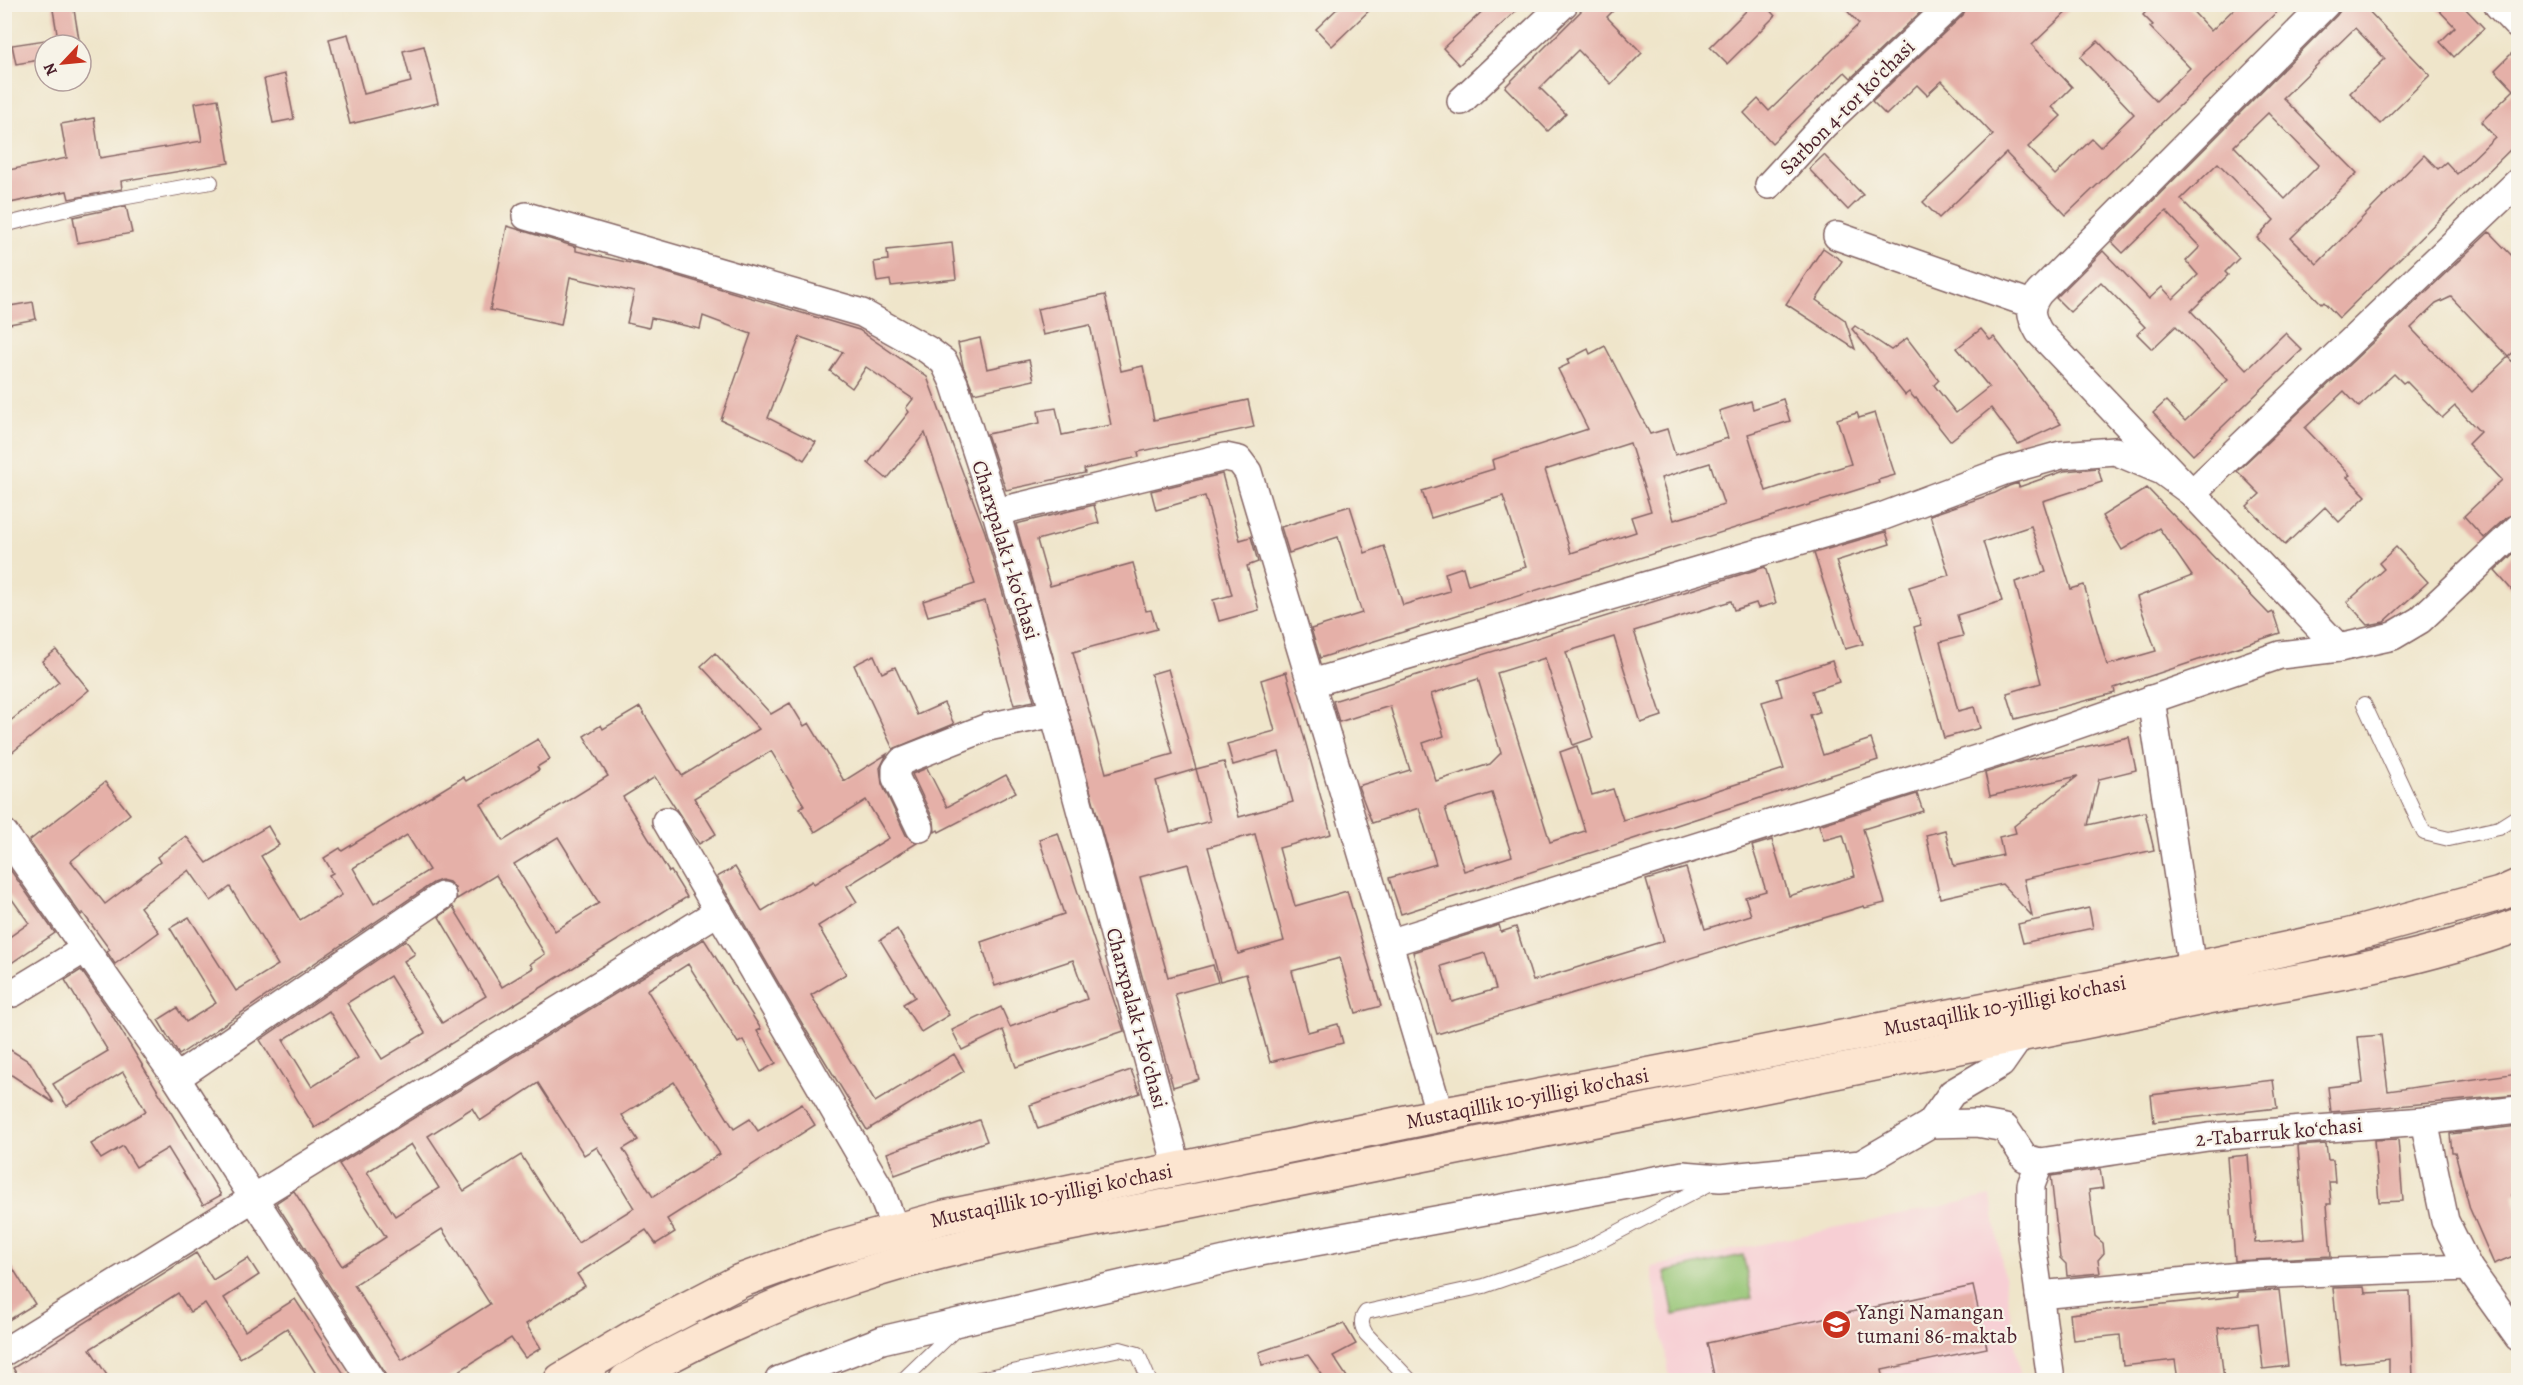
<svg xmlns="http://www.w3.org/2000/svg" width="2523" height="1385" font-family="Alegreya,serif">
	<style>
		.built { fill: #f7cfd4 }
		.pitch { fill: #95c575; stroke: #707250; stroke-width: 1.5 }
		.building { fill: #e5b0a8; fill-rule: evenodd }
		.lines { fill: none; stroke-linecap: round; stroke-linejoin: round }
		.service-casing { stroke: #846463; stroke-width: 16 }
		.minor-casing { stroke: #846463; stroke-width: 30 }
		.tertiary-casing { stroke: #846463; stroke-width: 36 }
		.secondary-casing { stroke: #846463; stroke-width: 36 }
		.service { stroke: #fff; stroke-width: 14 }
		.minor { stroke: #fff; stroke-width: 27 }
		.tertiary { stroke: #fff; stroke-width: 33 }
		.secondary { stroke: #fce5d0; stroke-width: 33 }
		.labels { text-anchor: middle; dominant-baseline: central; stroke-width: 4.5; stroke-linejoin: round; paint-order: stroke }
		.street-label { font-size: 21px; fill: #4a1f2b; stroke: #f7f3e8 }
		.poi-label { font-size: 21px; fill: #4a1f2b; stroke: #f7f3e8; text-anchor: start }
	</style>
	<rect width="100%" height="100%" fill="#f7f3e8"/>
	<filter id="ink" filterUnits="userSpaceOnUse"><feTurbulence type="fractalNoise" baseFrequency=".0167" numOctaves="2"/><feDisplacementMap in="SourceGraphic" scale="12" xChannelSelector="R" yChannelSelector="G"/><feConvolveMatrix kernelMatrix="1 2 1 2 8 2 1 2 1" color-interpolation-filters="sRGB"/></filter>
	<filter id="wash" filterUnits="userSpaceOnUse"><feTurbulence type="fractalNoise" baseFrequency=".008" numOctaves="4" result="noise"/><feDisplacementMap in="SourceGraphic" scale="24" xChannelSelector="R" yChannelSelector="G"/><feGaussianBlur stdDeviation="1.35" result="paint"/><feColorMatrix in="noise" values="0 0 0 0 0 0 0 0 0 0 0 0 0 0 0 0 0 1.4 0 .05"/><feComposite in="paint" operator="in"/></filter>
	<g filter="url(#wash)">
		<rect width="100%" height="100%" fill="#efe5ca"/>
		<path class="built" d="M1991,1196L2021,1380H1670L1651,1267Z"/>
		<path class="pitch" d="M1743,1255L1752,1298L1674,1315L1665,1272Z"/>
		<g id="blocks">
			<g class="building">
				<path d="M52,4H73L80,45H59Z"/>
				<path d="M1342,4H1376L1332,46L1316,29Z"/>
				<path d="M1490,4H1523L1459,65L1443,48Z"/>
				<path d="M1588,4H1620L1607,17L1642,53L1611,84L1578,50L1540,88L1566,114L1548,131L1505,87Z"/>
				<path d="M1753,4H1764L1775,16L1727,64L1710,47Z"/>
				<path d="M1841,4H1929L1851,78L1845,72L1772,143L1744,113L1758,99L1769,111L1859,24Z"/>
				<path d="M1967,4H2075L2032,45L2072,87L2052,107L2061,116L2028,147L2055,175L2092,139L2100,147L2134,114L2080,57L2098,41L2156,101L2190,68L2150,27L2153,25L2143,15L2153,4H2186L2211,31L2239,4H2285L2066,215L2006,153L1939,218L1923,202L1993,135L1942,81L1927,95L1917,85L1886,115L1872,101L1963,15Z"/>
				<path d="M2345,4H2362L2430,75L2380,124L2350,93L2385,59L2355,28L2283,98L2357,173L2291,238L2317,264L2424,155L2438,169L2446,162L2457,174L2495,137L2481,122L2514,90L2495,70L2518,47V142L2339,318L2324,302L2322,304L2257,238L2274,220L2218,163L2181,199L2239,258L2225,272L2228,275L2191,311L2247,370L2285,333L2302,350L2193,455L2153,413L2166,401L2185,421L2228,380L2176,326L2152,349L2137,334L2145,327L2101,282L2070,312L2056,298L2103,251L2149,299L2162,287L2173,299L2198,275L2186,261L2200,247L2166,211L2123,253L2112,242L2337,15ZM2268,113L2319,165L2285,199L2234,146Z"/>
				<path d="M2433,4H2461L2484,28L2454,57L2440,42L2455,27Z"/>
				<path d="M348,34L364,94L411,82L403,51L424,46L438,103L350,124L329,39Z"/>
				<path d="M45,40V59L16,64L12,45Z"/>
				<path d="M285,74L294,119L273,123L264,79Z"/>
				<path d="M218,99L229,163L121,181L122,189L69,199L67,191L10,203L4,171L67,158L61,124L94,118L100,158L202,141L195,103Z"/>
				<path d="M1824,155L1863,195L1848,210L1809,169Z"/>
				<path d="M126,206L132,233L78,243L73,217Z"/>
				<path d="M507,226L576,247V251L644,266L859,330L927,377L985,532L1034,701L1014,705L985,601L928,616L923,601L975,584L925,433L887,479L868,463L909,412L906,408L913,399L866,367L852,388L830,371L843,352L800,337L768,418L816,442L804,460L790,451L721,420L751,334L703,316L700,329L651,318L649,328L627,323L634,292L570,277L561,325L490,310Z"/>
				<path d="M2489,232L2518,262V348L2508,357L2518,368V513L2507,517L2484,538L2464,516L2502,480L2468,444L2480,432L2455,406L2442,418L2406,381L2403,383L2394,374L2359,407L2344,391L2305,428L2350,475L2347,477L2366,496L2339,522L2325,507L2285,545L2247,506L2260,494L2237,471ZM2451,297L2508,357L2472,392L2411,328L2436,304Z"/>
				<path d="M952,243L956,279L891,286L890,280L877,282L874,262L888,260L887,250Z"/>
				<path d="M1823,248L1842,261L1816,300L1845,320L1855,349L1786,304Z"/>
				<path d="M1105,295L1121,371L1143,366L1154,420L1248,400L1254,427L1138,452L1139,457L1084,469L1085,473L1006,490L987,434L1040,423L1038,411L1056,408L1062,435L1111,425L1090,325L1043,335L1037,309Z"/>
				<path d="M33,302L36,319L4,325V307Z"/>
				<path d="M1855,326L1891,350L1907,338L1939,380L1934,385L1956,413L1989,387L1957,348L1981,329L1990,340L1994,337L2061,424L2018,444L1991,408L1950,441L1916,398L1915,399L1909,392L1905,395L1852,329Z"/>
				<path d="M980,338L987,369L1029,360L1034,380L974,393L963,366L958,343Z"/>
				<path d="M1605,346L1650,434L1667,429L1675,455L1728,438L1719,411L1751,401L1753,409L1783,399L1790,421L1748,434L1766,491L1851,464L1837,419L1857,413L1859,418L1875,413L1895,475L1878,480L1879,483L1320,658L1311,629L1362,613L1338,537L1289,553L1281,527L1350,506L1365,553L1384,546L1403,605L1450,591L1445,573L1463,567L1468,585L1526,567L1503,496L1431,518L1422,491L1494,469L1492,460L1588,429L1558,369L1569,364L1567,360L1588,349L1590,354ZM1630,443L1651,511L1631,517L1636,532L1571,553L1545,470ZM1710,463L1724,505L1674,520L1661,478Z"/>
				<path d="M2098,468L2102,482L2043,501L2071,589L2084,585L2107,665L2156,651L2137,597L2192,576L2159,528L2122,550L2102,516L2147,488L2269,614L2273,612L2280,633L2114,688L2115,693L2015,719L2007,693L2041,683L2015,582L2046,572L2031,526L1983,542L2002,601L1957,615L1963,636L1940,642L1958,711L1974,707L1980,728L1944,738L1914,627L1921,625L1909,587L1949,575L1930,515L1995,493L2009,486L2018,483L2019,487L2064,471Z"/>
				<path d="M1222,474L1240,540L1251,537L1258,562L1247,566L1259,610L1219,621L1213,600L1232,595L1205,496L1156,510L1151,491Z"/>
				<path d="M1094,505L1099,523L1037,540L1050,586L1133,563L1146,611L1151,610L1157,629L1073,652L1106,773L1173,754L1151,674L1168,669L1196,769L1224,762L1239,817L1293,802L1279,752L1233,765L1227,744L1275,731L1261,680L1286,672L1331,834L1279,848L1295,906L1347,891L1381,1006L1356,1013L1340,958L1292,971L1308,1032L1338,1024L1343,1043L1270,1062L1246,974L1220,981L1188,864L1140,877L1168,977L1213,965L1218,982L1175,994L1199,1079L1173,1087L1016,524ZM1196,769L1210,821L1170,832L1156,781ZM1255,834L1284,941L1238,954L1208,847Z"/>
				<path d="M1886,532L1890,544L1836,561L1863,644L1845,649L1814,553Z"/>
				<path d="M2396,547L2428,582L2384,622L2368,625L2347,602L2384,569L2379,563Z"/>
				<path d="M2518,549V597L2495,571Z"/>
				<path d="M1765,567L1776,603L1758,608L1756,603L1734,610L1731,601L1634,631L1662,716L1641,723L1614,637L1566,652L1593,738L1573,745L1545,658L1497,673L1550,842L1585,831L1560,752L1577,746L1592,795L1613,789L1623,820L1784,769L1762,702L1782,696L1777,679L1832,661L1839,682L1812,691L1819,712L1810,715L1823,755L1871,739L1878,760L1401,914L1389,878L1436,864L1419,808L1372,823L1358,786L1410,770L1395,723L1390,706L1339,722L1333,701ZM1478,679L1501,753L1490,764L1436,781L1423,743L1444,736L1431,694ZM1492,793L1512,856L1464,871L1445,808Z"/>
				<path d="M56,650L89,690L4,759V726L59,682L42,661Z"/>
				<path d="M715,653L771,714L790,703L804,726L809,723L844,781L887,754L880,768L882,784L906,835L917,843L847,886L857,902L818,926L846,974L811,995L875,1102L954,1054L964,1071L867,1130L803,1025L717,877L735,867L762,911L812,881L814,884L889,838L866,800L815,832L800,808L804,805L771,751L694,798L716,834L699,844L655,777L623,797L669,872L671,871L687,897L315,1128L260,1040L406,940L415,954L404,961L442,1023L486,996L439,917L453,907L502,987L533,968L530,964L545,954L496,875L457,899L455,888L449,882L441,880L433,883L179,1055L158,1020L177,1008L186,1022L216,1003L170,928L189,917L236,991L278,965L230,887L211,901L189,870L140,907L159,932L115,964L107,952L110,950L83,913L81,915L29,841L105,782L130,814L71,861L105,904L160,862L157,857L186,836L207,863L268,826L279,845L261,856L300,920L342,895L329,875L333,873L324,858L340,848L342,851L463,777L466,781L538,739L550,759L537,767L539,770L481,804L503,841L608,776L584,736L601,725L603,729L640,707L682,776L759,729L701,666ZM407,835L429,870L374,904L353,868ZM558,837L599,903L555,931L514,864ZM390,976L425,1033L382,1059L347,1003ZM329,1011L358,1058L312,1087L283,1040Z"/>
				<path d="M874,655L882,673L895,667L917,715L944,703L954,724L893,749L854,665Z"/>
				<path d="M2129,737L2136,770L2099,779L2088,825L2145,812L2154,850L2024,879L2032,916L2002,884L1940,898L1926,835L1945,830L1954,866L2003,855L1999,837L2016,833L2014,826L2078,776L1990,796L1985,773L2022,761Z"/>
				<path d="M927,768L947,807L1006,775L1016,792L939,832L938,830L935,832L934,821L912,774Z"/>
				<path d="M1917,794L1923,811L1863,829L1885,903L1865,908L1864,906L1437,1034L1413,952L1499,925L1501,932L1516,927L1533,981L1664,941L1646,880L1686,868L1705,929L1751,915L1745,897L1766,891L1752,846L1772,840L1789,896L1855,876L1843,835L1824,840L1819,825ZM1485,953L1496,989L1452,1002L1441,966Z"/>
				<path d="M1058,833L1124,1031L1016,1067L1003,1030L962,1050L952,1030L1001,1007L1010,1027L1087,999L1073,960L995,986L981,942L1064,914L1039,839Z"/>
				<path d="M4,861L55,933L4,968V941L29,923L4,888Z"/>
				<path d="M2089,908L2093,928L2023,943L2018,924Z"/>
				<path d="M897,929L949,1015L921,1032L903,1004L915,997L880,940Z"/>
				<path d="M704,939L761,1029L757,1031L776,1063L761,1072L743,1040L738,1043L688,964L647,990L734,1129L750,1119L758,1131L802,1104L815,1125L667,1219L675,1232L656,1244L646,1230L577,1274L585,1286L526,1324L541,1348L525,1358L511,1338L445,1380H387L384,1371L276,1203L294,1191L342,1266L386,1237L339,1164ZM674,1082L720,1154L653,1197L623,1149L638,1140L622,1115ZM538,1083L584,1155L597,1147L634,1208L578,1243L521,1155L464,1191L428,1136L472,1108L480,1121ZM411,1144L439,1188L395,1216L367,1172ZM442,1229L490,1304L402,1360L354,1285Z"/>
				<path d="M81,970L110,1012L221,1195L203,1205L168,1148L136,1167L123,1146L101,1159L91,1144L146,1111L123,1072L67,1106L53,1084L108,1051L65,980Z"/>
				<path d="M2381,1035L2388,1091L2518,1073V1095L2331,1112L2328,1087L2363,1083L2358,1037Z"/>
				<path d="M4,1046L30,1062L54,1103L4,1070Z"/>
				<path d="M1131,1070L1140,1093L1038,1129L1030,1105Z"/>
				<path d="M2273,1080L2277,1108L2154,1122L2151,1095Z"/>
				<path d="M979,1120L987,1141L895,1175L887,1153Z"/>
				<path d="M2518,1126V1193L2512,1195L2518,1211V1254L2494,1264L2470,1209L2455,1152H2452L2450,1134Z"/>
				<path d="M2398,1139L2403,1201L2379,1202L2374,1140Z"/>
				<path d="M2326,1144L2328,1160H2333L2335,1182H2329L2331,1204H2327L2331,1256L2235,1261L2227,1157L2248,1155L2255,1243L2305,1239L2298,1146Z"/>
				<path d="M2100,1169L2103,1188L2089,1190L2095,1236L2103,1243L2104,1253L2098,1260L2100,1273L2067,1276L2066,1264L2060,1258L2051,1176Z"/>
				<path d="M196,1253L213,1280L248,1258L259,1275L224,1298L245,1331L295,1299L348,1380H320L287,1328L240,1358L205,1303L190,1312L178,1293L90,1349L110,1380H20L13,1368Z"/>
				<path d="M4,1254L35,1304L4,1323Z"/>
				<path d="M1973,1286L1987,1348L1882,1370L1884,1380H1715L1707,1343Z"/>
				<path d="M2364,1287L2365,1293L2410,1291L2413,1380H2389V1359L2341,1364L2333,1288Z"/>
				<path d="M2279,1290L2288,1366L2263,1369L2258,1323L2218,1328L2224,1380H2178L2175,1360L2123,1366L2120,1335L2073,1340L2070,1314L2238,1296V1292Z"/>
				<path d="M1344,1324L1356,1344L1333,1356L1349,1380H1326L1308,1355L1262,1365L1259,1352Z"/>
			</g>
		</g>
	</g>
	<g filter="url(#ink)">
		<use href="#blocks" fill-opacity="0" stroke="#846463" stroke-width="1.5"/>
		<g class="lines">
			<defs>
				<g id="service">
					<path d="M4,225L83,205L211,182"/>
					<path d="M2364,704L2424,833L2449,839L2499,828L2518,816"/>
					<path d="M903,1380L959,1326"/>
					<path d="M975,1380L1120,1349L1138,1354L1149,1380"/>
					<path d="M1410,1380L1366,1334C1361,1326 1360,1319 1366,1312L1484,1286L1578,1253L1713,1182"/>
				</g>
				<g id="minor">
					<path d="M2326,4L2039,293C2028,308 2030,316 2039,332L2339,648"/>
					<path d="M1461,101L1564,4"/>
					<path d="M1769,185L1824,125L1952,4"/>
					<path d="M526,216L862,313L928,350L944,362L954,383L996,512L1054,713L1178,1170"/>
					<path d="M1837,236L2031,304"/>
					<path d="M996,512L1225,457L1239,460L1248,472L1440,1115"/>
					<path d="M1312,683L1881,517L2004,471L2061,455L2115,451L2162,471L2192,493L2518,182"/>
					<path d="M2151,699L2192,969"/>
					<path d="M666,821L879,1187L896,1231"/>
					<path d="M920,828L896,778V769L902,761L988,727L1054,713"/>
					<path d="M4,833L176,1078L371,1380"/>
					<path d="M1389,943L1996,753L2280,655L2339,648L2393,636L2420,620L2518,528"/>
					<path d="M4,994L13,993L85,949"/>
					<path d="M176,1078L442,896"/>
					<path d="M2424,1121L2445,1221L2468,1267L2518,1337"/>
					<path d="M1930,1124L1952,1093L2001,1064L2022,1034"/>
					<path d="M2040,1162L2031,1185V1236L2051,1380"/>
					<path d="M2039,1295L2251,1275L2468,1267"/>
					<path d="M4,1352L719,911"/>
					<path d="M779,1380L882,1340L1255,1253L1683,1175L1720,1178L1861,1164L1930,1124L1977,1123L2005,1128L2025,1158L2040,1162L2208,1137L2424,1121L2518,1110"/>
				</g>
				<path id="tertiary" d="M2501,4L2518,22"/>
				<g id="secondary">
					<path id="s1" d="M561,1380L640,1333L740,1281L823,1251L945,1217L1440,1115L2192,969L2350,935L2500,894L2518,886"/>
					<path d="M626,1380C697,1339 771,1305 849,1279C970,1238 1098,1220 1222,1195C1498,1138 1774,1084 2049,1029C2101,1019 2152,1008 2203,998C2309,979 2417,962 2518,925"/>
				</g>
			</defs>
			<use href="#service" class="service-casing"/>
			<use href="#minor" class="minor-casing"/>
			<use href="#tertiary" class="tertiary-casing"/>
			<use href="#secondary" class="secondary-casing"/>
			<use href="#service" class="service"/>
			<use href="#minor" class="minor"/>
			<use href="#tertiary" class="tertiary"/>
			<use href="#secondary" class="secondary"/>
		</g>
	</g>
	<defs>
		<symbol id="school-disc" viewBox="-11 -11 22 22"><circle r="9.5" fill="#c8321e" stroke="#f7f3e8"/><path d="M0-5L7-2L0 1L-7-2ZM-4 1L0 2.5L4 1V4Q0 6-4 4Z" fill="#fff"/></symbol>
	</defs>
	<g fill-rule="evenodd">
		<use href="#school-disc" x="1820" y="1308" width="33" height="33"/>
	</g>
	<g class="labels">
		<g class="street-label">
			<text transform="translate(1847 107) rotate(-45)">Sarbon 4-tor koʻchasi</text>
			<text transform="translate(1006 550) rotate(73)">Charxpalak 1-koʻchasi</text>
			<text stroke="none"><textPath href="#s1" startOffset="1500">Mustaqillik 10-yilligi ko'chasi</textPath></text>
			<text transform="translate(1137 1018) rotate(75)">Charxpalak 1-koʻchasi</text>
			<text stroke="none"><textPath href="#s1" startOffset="1014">Mustaqillik 10-yilligi ko'chasi</textPath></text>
			<text transform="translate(2279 1132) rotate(-5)">2-Tabarruk koʻchasi</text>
			<text stroke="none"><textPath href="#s1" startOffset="528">Mustaqillik 10-yilligi ko'chasi</textPath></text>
		</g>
		<g class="poi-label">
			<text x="1857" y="1312">Yangi Namangan<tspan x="1857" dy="24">tumani 86-maktab</tspan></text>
		</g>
	</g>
	<rect width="2523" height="1385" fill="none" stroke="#f7f3e8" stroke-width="24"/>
	<g transform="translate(63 63) rotate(244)"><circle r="28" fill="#f7f3e8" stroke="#b29e9c" stroke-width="1.5"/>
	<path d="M0-4.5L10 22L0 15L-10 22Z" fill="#c8321e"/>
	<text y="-9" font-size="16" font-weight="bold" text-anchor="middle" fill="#4a1f2b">N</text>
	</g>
</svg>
